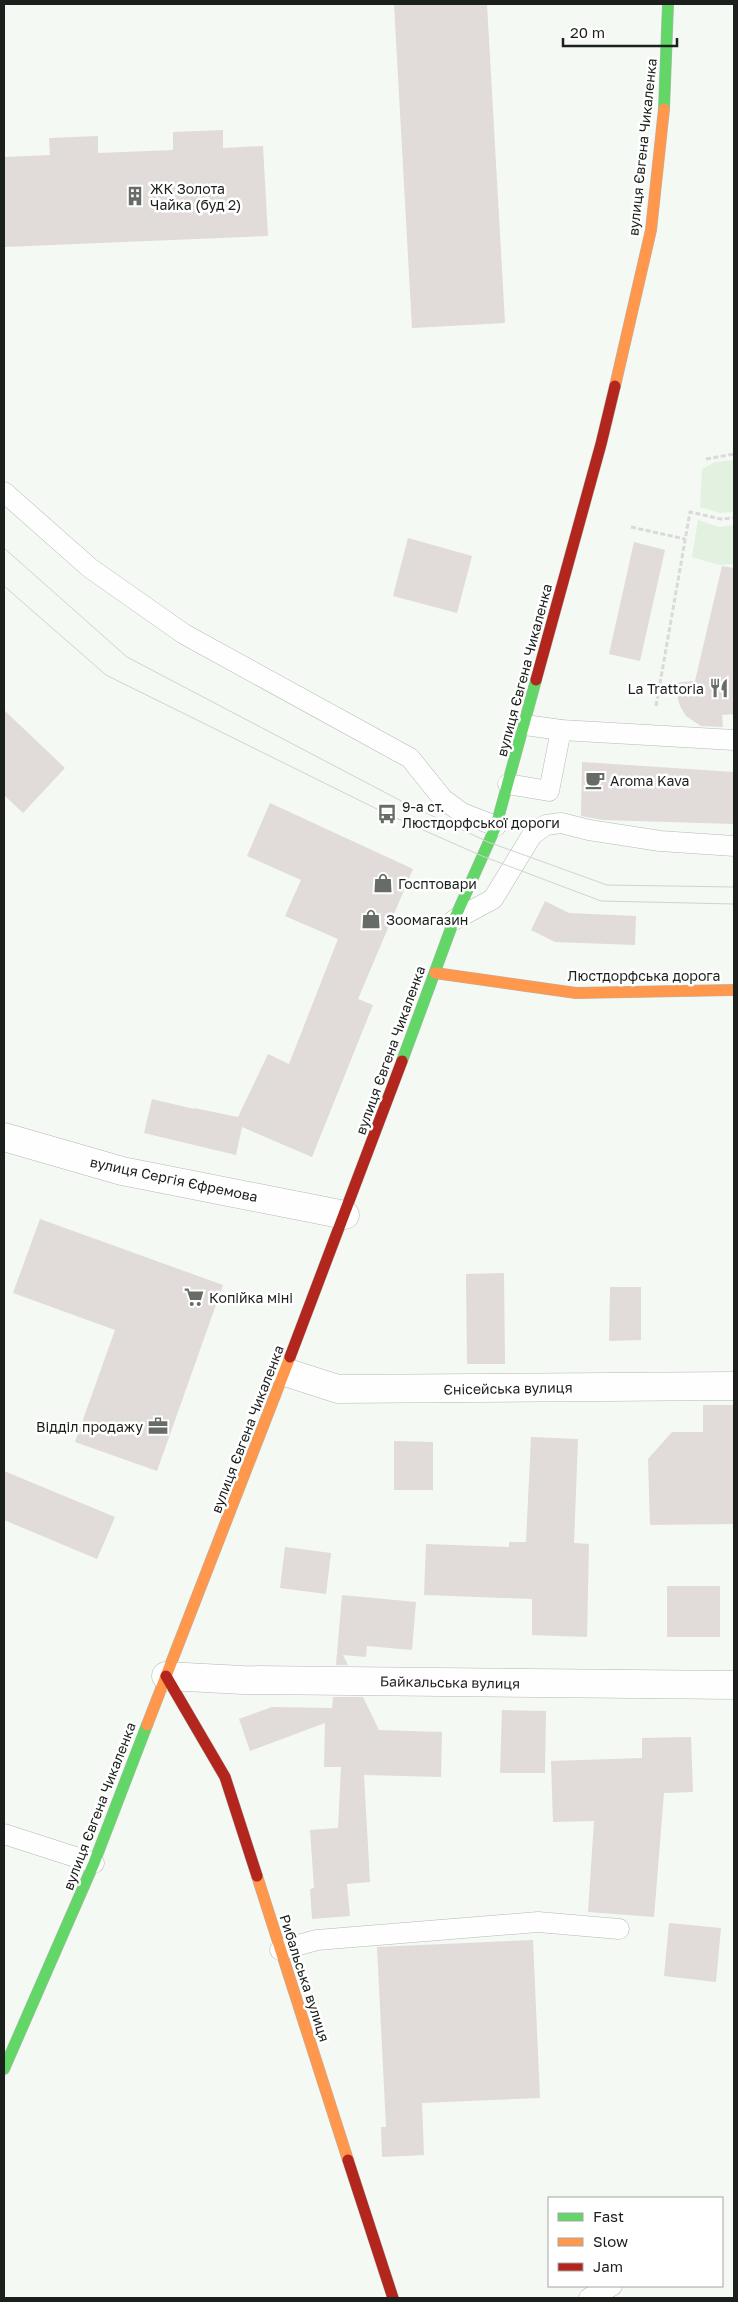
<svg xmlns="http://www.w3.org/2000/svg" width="738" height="2302" font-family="'Golos Text',sans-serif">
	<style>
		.green { fill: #e3f1e0 }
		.building { fill: #e1dbd9 }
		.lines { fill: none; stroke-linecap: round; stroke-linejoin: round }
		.lane-casing { stroke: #b5b9b4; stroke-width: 21 }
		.street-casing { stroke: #b5b9b4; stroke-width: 29 }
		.fast-casing { stroke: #b5b9b4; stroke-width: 12 }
		.slow-casing { stroke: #b5b9b4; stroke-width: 12 }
		.jam-casing { stroke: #b5b9b4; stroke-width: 12 }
		.path { stroke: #d9dad9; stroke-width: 3; stroke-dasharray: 5 2.5; stroke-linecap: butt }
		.lane { stroke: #fdfefd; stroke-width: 20 }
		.street { stroke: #fdfefd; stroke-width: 28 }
		.fast { stroke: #63d668; stroke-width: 11 }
		.slow { stroke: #ff974d; stroke-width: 11 }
		.jam { stroke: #b3261e; stroke-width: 11 }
		.tram { stroke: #d1d3d1; stroke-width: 1 }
		.labels { text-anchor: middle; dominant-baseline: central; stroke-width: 5; stroke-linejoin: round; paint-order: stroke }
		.street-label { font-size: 14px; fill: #1c201c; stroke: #fff }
		.poi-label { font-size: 14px; fill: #1c201c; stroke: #fff; text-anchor: start }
	</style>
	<rect width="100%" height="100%" fill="#f4f9f3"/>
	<g class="green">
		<path d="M734,460V512L720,513L700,507L702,469L715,462Z"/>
		<path d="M698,520L719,527L734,525V564L719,565L692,557Z"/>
	</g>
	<g class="building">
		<path d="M394,4H487L505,323L412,328Z"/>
		<path d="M223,130V148L263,146L268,236L4,247V157L50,155L49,138L98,136V153L173,150V132Z"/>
		<path d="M408,538L472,556L457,613L393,596Z"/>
		<path d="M634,542L665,550L640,661L609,654Z"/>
		<path d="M722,566L734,568V714L722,715L723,727L701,726L686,716L680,706L674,683L695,681Z"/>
		<path d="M4,710L65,768L23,813L4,795Z"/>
		<path d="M582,762L734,772V824L603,820L581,816Z"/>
		<path d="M270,803L413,869L358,999L373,1005L312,1157L242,1127L236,1155L144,1133L152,1099L194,1109V1108L238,1117L268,1054L289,1064L338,939L285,916L301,880L247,856Z"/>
		<path d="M545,901L569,913L636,916L635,945L555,942L531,930Z"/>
		<path d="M40,1219L223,1285L157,1471L75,1442L115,1330L13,1293Z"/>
		<path d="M504,1273L505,1364H467L466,1274Z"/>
		<path d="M610,1287H641V1340L609,1341Z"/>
		<path d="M703,1405H734V1524L650,1525L648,1459L672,1432H703Z"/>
		<path d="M531,1437L578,1439L574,1543L589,1544L587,1637L532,1635V1599L424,1595L426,1544L509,1547V1542H526Z"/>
		<path d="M394,1441L433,1442V1490H394Z"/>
		<path d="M4,1471L115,1517L97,1559L4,1520Z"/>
		<path d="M285,1547L331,1553L326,1594L280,1588Z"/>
		<rect x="667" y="1586" width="53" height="51"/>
		<path d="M342,1595L416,1602L412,1650L367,1646L366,1657L343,1655L348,1665H336Z"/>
		<path d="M333,1697H363L379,1730L442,1732L441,1777L364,1775L370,1882L347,1884L350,1916L312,1919L310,1889L314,1888L310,1830L338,1828L341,1767H324L325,1723L250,1751L239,1719L272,1707L332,1708Z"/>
		<path d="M502,1710L546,1711L545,1773H500Z"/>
		<path d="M691,1737L693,1792L664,1793L654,1917L588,1912L594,1821L553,1822L551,1761L642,1758V1738Z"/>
		<path d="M669,1923L721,1928L716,1982L664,1976Z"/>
		<path d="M533,1940L540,2098L422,2103L424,2155L382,2157L381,2127H386L377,1947Z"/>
	</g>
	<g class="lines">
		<defs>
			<g id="lane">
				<path d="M4,492L90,568L184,634L410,758L443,799L462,813L496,826"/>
				<path d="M525,725L561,730L734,740"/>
				<path d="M508,784L549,791L561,730"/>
				<path d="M454,920L493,899L532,835L546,825L561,823L589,830L660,841L734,846"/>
				<path d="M4,1834L94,1863"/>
				<path d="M280,1950L317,1940L538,1922L619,1929"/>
				<path d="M589,2298L612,2286"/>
			</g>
			<g id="street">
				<path d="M4,1137L122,1171L345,1215"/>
				<path d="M285,1372L338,1389L734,1386"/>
				<path d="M166,1676L243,1680L734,1685"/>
			</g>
			<g id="fast">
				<path d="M664,109L668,4"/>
				<path d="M402,1061L454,920L496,826L536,680"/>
				<path d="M4,2069L94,1863L147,1725"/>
			</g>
			<g id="slow">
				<path d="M615,386L651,230L664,109"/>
				<path d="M435,973L576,993L734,990"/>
				<path d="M147,1725L290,1357"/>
				<path d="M257,1876L348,2160"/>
			</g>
			<g id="jam">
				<path d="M536,680L601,444L615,386"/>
				<path d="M290,1357L402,1061"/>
				<path d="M166,1676L225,1777L257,1876"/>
				<path d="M348,2160L393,2298"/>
			</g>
		</defs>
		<use href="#lane" class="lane-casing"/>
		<use href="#street" class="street-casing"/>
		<use href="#fast" class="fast-casing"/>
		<use href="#slow" class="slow-casing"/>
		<use href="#jam" class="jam-casing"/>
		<g class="path">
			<path d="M706,459L734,454"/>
			<path d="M631,527L685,539"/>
			<path d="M656,706L690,512L721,519L734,518"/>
		</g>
		<use href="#lane" class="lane"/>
		<use href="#street" class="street"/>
		<use href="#fast" class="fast"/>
		<use href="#slow" class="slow"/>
		<use href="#jam" class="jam"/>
		<g class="tram">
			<path d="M4,548L127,657L407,804L488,842L607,885L734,887"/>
			<path d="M4,586L106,675L387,814L482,856L601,901L734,904"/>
		</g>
	</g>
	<defs>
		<symbol id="building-bare" viewBox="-9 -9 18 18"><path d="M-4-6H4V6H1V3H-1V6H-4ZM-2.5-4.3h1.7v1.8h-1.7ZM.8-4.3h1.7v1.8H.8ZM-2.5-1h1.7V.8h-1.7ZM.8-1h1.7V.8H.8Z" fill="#686c67" stroke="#fff" stroke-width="2.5" paint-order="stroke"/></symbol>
		<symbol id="restaurant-bare" viewBox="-9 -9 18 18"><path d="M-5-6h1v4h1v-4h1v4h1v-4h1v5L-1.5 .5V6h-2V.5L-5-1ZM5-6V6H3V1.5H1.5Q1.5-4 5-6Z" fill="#686c67" stroke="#fff" stroke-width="2.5" paint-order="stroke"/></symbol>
		<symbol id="cafe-bare" viewBox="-9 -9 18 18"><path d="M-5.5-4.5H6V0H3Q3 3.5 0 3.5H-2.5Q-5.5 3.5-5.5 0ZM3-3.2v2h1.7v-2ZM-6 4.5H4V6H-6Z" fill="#686c67" stroke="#fff" stroke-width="2.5" paint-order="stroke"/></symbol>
		<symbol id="bus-bare" viewBox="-9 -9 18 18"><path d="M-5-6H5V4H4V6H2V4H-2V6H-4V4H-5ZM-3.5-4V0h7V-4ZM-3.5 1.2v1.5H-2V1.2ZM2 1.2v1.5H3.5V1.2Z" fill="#686c67" stroke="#fff" stroke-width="2.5" paint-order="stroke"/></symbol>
		<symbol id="shop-bare" viewBox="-9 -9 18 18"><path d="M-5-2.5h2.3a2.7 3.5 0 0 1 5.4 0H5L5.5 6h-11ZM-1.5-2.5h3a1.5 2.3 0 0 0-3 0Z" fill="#686c67" stroke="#fff" stroke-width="2.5" paint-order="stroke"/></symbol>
		<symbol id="supermarket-bare" viewBox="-9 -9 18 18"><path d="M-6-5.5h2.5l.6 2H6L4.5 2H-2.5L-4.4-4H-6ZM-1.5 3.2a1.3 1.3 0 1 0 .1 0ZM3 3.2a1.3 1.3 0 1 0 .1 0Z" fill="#686c67" stroke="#fff" stroke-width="2.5" paint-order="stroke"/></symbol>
		<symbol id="office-bare" viewBox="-9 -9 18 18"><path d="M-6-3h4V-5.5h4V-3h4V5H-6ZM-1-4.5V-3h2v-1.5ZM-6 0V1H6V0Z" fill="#686c67" stroke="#fff" stroke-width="2.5" paint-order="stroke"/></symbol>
	</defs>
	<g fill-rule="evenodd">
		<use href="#building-bare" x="121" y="182" width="28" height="28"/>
		<use href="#restaurant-bare" x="705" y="674" width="28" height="28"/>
		<use href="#cafe-bare" x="581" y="766" width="28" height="28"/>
		<use href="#bus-bare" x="373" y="800" width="28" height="28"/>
		<use href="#shop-bare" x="369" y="869" width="28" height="28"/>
		<use href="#shop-bare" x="357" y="905" width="28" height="28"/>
		<use href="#supermarket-bare" x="180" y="1283" width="28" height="28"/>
		<use href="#office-bare" x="144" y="1412" width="28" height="28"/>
	</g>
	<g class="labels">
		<g class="street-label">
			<text transform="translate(642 147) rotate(-84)">вулиця Євгена Чикаленка</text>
			<text transform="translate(524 670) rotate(-75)">вулиця Євгена Чикаленка</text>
			<text x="644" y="975">Люстдорфська дорога</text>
			<text transform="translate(390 1050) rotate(-70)">вулиця Євгена Чикаленка</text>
			<text transform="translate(174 1179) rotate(12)">вулиця Сергія Єфремова</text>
			<text transform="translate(508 1388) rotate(-1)">Єнісейська вулиця</text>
			<text transform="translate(247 1429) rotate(-69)">вулиця Євгена Чикаленка</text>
			<text transform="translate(450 1682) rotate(1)">Байкальська вулиця</text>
			<text transform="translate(99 1806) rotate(-69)">вулиця Євгена Чикаленка</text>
			<text transform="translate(305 1978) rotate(72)">Рибальська вулиця</text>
		</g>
		<g class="poi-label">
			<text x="150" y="188">ЖК Золота<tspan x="150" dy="16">Чайка (буд 2)</tspan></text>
			<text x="704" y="688" text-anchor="end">La Trattoria</text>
			<text x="610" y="780">Aroma Kava</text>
			<text x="402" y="806">9-а ст.<tspan x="402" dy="16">Люстдорфської дороги</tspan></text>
			<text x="398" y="883">Госптовари</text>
			<text x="386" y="919">Зоомагазин</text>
			<text x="209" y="1297">Копійка міні</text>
			<text x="143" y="1426" text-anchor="end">Відділ продажу</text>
		</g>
	</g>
	<rect width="738" height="2302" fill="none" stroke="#1c201c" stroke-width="10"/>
	<rect x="548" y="2197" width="175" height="90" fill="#ffffff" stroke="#a4a6a4"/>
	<rect x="558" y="2213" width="25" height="8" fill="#63d668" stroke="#a4a6a4"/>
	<text x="593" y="2222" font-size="15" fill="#1c201c">Fast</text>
	<rect x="558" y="2238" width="25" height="8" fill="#ff974d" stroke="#a4a6a4"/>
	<text x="593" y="2247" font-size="15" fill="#1c201c">Slow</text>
	<rect x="558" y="2263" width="25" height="8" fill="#b3261e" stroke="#a4a6a4"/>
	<text x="593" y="2272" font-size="15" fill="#1c201c">Jam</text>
	<path d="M563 38v8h114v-8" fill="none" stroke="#1c201c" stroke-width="2.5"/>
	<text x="570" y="38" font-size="15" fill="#1c201c" stroke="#ffffff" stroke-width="4" paint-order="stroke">20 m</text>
</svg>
